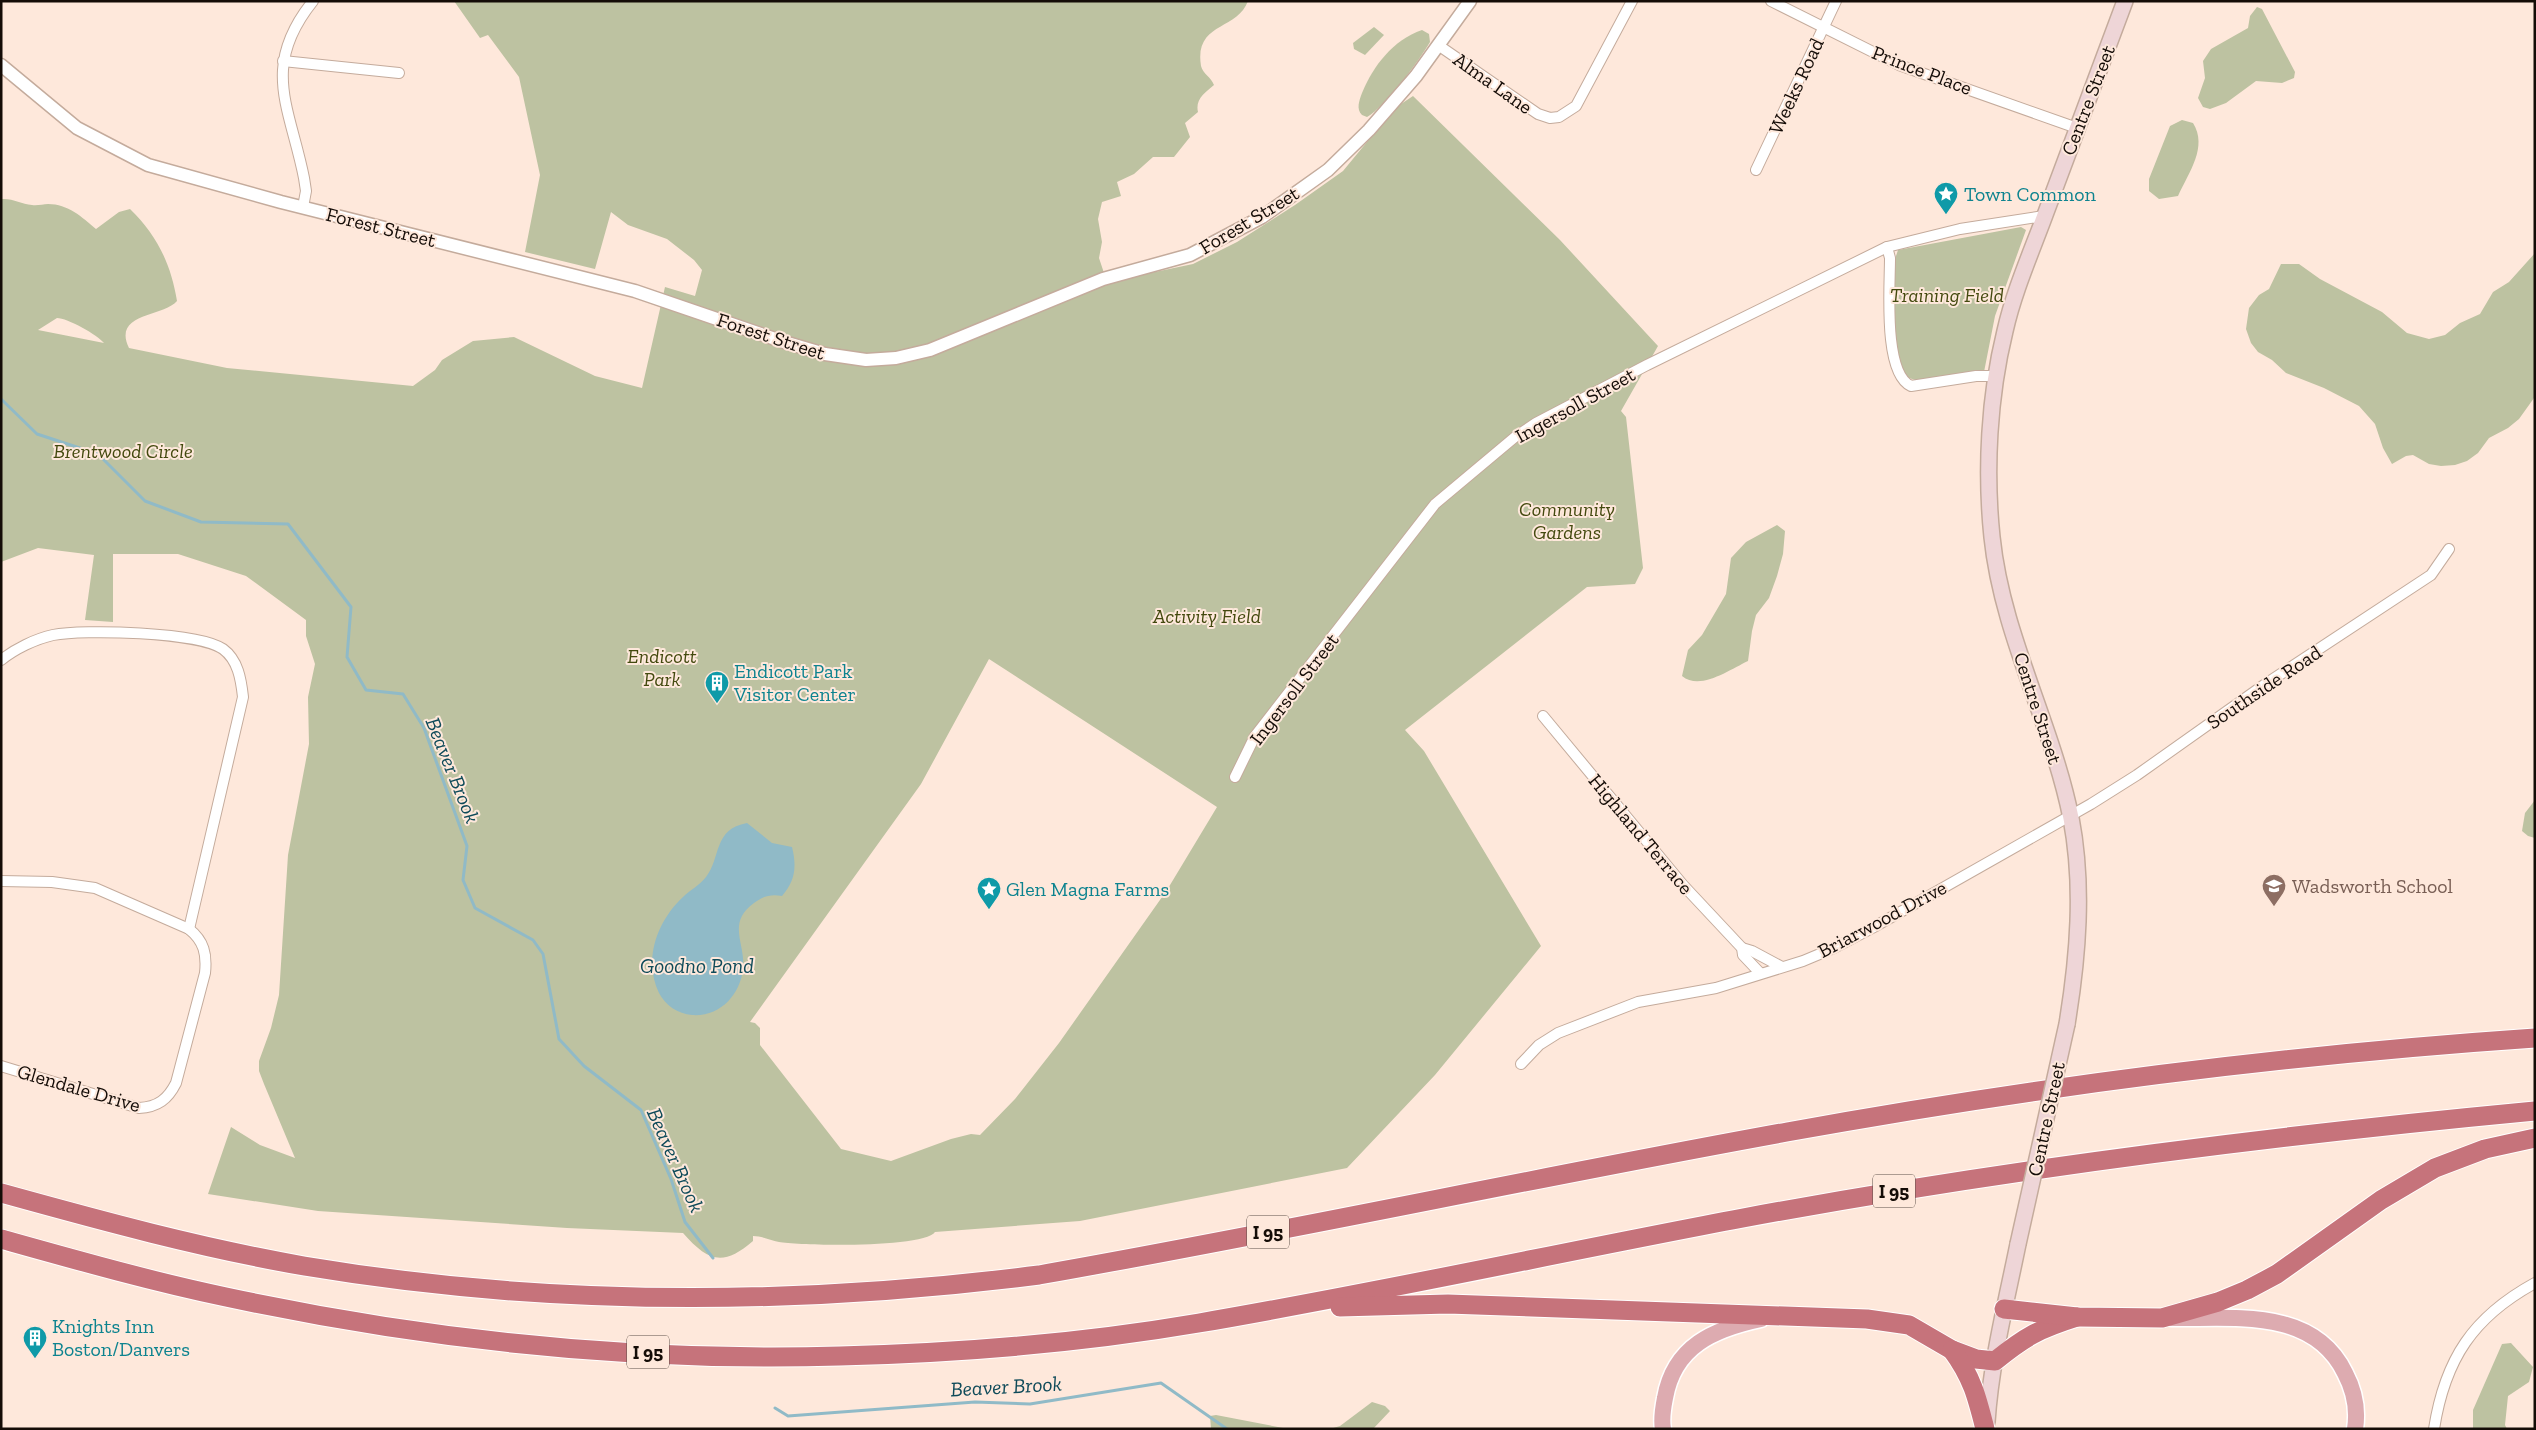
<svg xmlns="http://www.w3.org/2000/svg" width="2536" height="1430" font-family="'Zilla Slab',serif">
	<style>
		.green { fill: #bdc2a1; fill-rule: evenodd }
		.water { fill: #90bac7 }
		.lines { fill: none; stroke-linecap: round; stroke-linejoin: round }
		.stream { stroke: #90bac7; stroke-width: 3 }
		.minor-casing { stroke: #c4ab9c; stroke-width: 12 }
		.tertiary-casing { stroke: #c4ab9c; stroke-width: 15 }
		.secondary-casing { stroke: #c4ab9c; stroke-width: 18 }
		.primary-casing { stroke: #fff; stroke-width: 19 }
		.motorway-casing { stroke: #fff; stroke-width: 21 }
		.minor { stroke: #fff; stroke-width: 10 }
		.tertiary { stroke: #fff; stroke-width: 12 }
		.secondary { stroke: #eed5d7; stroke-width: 15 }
		.primary { stroke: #ddabb0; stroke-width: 16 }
		.motorway { stroke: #c6737b; stroke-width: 19 }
		.secondary-bridge-casing { stroke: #c4ab9c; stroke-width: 18; stroke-linecap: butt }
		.secondary-bridge { stroke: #eed5d7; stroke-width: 15 }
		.labels { text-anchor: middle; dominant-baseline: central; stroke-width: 4; stroke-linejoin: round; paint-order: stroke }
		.shield { fill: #fee8db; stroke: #5a4e47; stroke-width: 1 }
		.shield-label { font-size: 19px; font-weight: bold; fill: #140c07 }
		.street-label { font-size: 20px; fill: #140c07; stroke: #fee8db }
		.culture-label { font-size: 20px; fill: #0d838f; stroke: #fee8db; text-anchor: start }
		.park-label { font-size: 20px; font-style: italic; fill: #43490e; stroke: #fee8db }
		.education-label { font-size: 20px; fill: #785e54; stroke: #fee8db; text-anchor: start }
		.water-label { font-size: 21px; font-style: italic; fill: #0e4a59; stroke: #fee8db }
	</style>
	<rect width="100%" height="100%" fill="#fee8db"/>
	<g class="green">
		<path d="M454,1H1248C1237,31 1194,22 1201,66C1203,74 1211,77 1214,85C1205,93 1195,99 1198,112L1185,123L1190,137L1174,157H1153L1134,174L1117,182L1121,196L1102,202L1098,219L1102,242L1099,258L1107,282L1193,264L1237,242L1295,205L1343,171L1395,108L1413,96L1560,240L1658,346L1621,411L1626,417L1643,568L1635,584L1587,587L1405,730L1424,751L1541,946L1435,1075L1347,1168L1080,1221L935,1232C925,1248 801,1246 779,1242C770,1240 762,1236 753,1236V1241C722,1268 707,1260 683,1233L567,1228L318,1211L208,1194L231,1127L260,1145L295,1158L264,1084L259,1071V1061L271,1028L279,995L288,855L309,744L308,697L315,664L306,636V620L246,576L178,554H113V622L85,620L94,555L38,548L1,562V199C13,198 21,204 32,205C37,206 43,204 48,204C68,204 82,217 96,229L119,212L130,209C157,235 171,264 177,301C163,317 112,313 129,348L227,368L413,386L435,370L442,360L473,341L514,337L595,376L642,388L665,287L695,296L702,270L694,260L667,239L628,225L611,212L595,269L525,252L540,175L519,77L488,35L480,38ZM57,318C67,318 98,335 104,343L38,330ZM989,659L1217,807L1167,890L1059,1043L1015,1099L980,1135L971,1134L951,1139L891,1161L841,1149L760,1045V1028L755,1023L750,1022L921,784Z"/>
		<path d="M2257,7L2262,9L2295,72L2294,78L2282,83L2256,81L2226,103L2210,109L2203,107L2198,98L2205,78L2203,61L2211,49L2248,28L2250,16Z"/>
		<path d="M1374,27L1384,35L1365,55L1354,49L1353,43Z"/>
		<path d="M1422,30L1429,34L1430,42C1418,62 1387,105 1367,117L1362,115C1356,109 1359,101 1362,93C1373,66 1393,40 1422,30Z"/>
		<path d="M2182,120L2193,123C2208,147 2189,172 2178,196L2159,199L2149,191V179L2170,126Z"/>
		<path d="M2021,227L2026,230L1995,316L1984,372C1965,375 1930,385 1912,379C1889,373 1894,284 1894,262L1898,250Z"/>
		<path d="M2535,253L2534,398L2519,419L2508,428L2489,438L2478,453L2467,461L2455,465L2441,466L2429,464L2413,455L2406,456L2392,464L2383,448L2375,424L2359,406L2324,388L2286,373L2272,360L2258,352L2251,343L2246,329L2249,308L2259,295L2269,289L2281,264H2299L2320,279L2382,312L2407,333L2429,339L2445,335L2460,323L2480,314L2493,292L2509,282Z"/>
		<path d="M1777,525L1785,531L1783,554L1777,576L1769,598L1756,615L1752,631L1748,661C1729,670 1700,691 1682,676L1688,650L1702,635L1726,594L1731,558L1746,542Z"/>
		<path d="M2535,800V838L2528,836L2522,831L2525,813Z"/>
		<path d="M2511,1343L2533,1367L2529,1382L2508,1396L2505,1425L2507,1429H2473V1410L2502,1344Z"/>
		<path d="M1372,1402L1385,1406L1390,1411L1373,1429H1330L1340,1426Z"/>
		<path d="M1216,1415L1283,1428L1285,1429H1211L1210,1416Z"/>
	</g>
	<path class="water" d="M747,823L772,843L792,847C797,867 795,881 782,896C771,894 763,896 754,903C726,923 746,944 743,969C740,995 720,1017 692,1015C678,1014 665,1005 659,993C643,960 657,921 683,897C690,890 700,885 706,877C721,858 713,829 747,823Z"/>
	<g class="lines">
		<g class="stream">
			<path d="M1,399L37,434L98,454L145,501L201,522L288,524L351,607L347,657L366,690L403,694L424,728L467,846L463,880L475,908L533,940L543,954L559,1039L584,1066L641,1110L671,1179L685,1222L713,1258"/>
			<path d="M775,1408L788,1416L975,1402L1030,1404L1161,1383L1227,1429"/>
		</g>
		<defs>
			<g id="minor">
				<path d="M1771,1L1899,65L2077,128"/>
				<path d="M1438,45L1538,114L1550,118L1559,117L1576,106L1632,1"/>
				<path d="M283,61L399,73"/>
				<path d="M1756,170L1836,1"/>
				<path d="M303,207L306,191L304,178C290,107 260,67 313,1"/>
				<path d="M1887,247L1890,258C1890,287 1883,373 1911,386L1976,376H1997"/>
				<path d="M1,660C15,649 35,639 53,635C83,629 199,632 223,649C238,660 241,679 243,697L189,929"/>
				<path d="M1543,716L1683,885L1742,948L1743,955L1760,973"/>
				<path d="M1235,777L1255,736L1435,504L1515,437L1536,423L1647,365L1887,247L1960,229L2044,216"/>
				<path d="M1,881L52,882L95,888L189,929C204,941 207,954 205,973L176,1083C168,1099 158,1107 139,1108L1,1066"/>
				<path d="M1742,948L1752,951L1782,967"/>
				<path d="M1521,1064L1539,1045L1558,1033L1638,1002L1716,988L1803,961L1834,948L1874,927L2091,804L2137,775L2264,685L2431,575L2449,549"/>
				<path d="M2434,1429C2445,1359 2473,1317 2535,1283"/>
			</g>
			<path id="tertiary" d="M1,65L77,128L148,165L281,202L635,291L784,342L825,354L866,360L896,358L930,350L1103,279L1190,255L1262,217L1328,170L1369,130L1416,76L1470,1"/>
			<g id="secondary">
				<path d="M2067,1024C2078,957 2084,886 2071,818C2052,723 2002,635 1992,537C1985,470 1989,396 2005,331C2014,291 2031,253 2045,215C2071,144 2098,73 2125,1"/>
				<path d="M1987,1422C1991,1362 2006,1303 2018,1244"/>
			</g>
			<g id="primary">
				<path d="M2171,1318C2233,1319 2313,1307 2345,1373C2354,1390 2358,1410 2355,1429"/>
				<path d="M1663,1429C1661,1419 1663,1408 1665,1398C1674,1346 1714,1329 1761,1319"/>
			</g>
			<g id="motorway">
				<path d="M1,1193C102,1221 201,1248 304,1266C548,1307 795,1306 1039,1275C1289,1231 1538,1177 1787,1132C2034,1087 2284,1055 2535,1038"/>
				<path d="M1,1239C76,1260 150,1281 226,1297C427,1340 635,1362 840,1356C960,1353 1082,1343 1199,1323C1381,1292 1562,1252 1743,1218C2006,1169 2269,1136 2535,1111"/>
				<path d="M1340,1307L1448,1304L1867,1319L1909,1325L1952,1350L1976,1359L1995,1361C2026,1336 2039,1329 2077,1317"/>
				<path d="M2004,1309L2077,1317L2162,1318L2218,1302L2247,1290L2277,1274L2381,1200L2435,1168L2485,1149L2535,1138"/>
				<path d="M1952,1350C1972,1377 1977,1397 1985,1429"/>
			</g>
		</defs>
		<use href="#minor" class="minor-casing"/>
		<use href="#tertiary" class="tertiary-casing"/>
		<use href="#secondary" class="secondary-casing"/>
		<use href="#primary" class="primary-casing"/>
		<use href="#motorway" class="motorway-casing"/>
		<use href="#minor" class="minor"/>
		<use href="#tertiary" class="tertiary"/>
		<use href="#secondary" class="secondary"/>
		<use href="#primary" class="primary"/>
		<use href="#motorway" class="motorway"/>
		<defs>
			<path id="secondary-bridge" d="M2018,1244L2067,1024"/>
		</defs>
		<use href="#secondary-bridge" class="secondary-bridge-casing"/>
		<use href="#secondary-bridge" class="secondary-bridge"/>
	</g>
	<defs>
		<symbol id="sight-pin" viewBox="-11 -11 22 30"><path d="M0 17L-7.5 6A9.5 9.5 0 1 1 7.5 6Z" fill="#0f9aa8" stroke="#fee8db"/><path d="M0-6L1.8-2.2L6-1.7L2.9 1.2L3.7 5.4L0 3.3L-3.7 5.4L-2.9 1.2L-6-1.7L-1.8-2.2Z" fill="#fff"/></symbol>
		<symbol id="building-pin" viewBox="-11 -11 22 30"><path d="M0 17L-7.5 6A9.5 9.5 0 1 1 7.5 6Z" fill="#0f9aa8" stroke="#fee8db"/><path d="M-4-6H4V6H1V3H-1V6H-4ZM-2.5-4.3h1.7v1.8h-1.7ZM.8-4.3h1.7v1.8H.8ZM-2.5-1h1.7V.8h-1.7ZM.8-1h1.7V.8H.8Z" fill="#fff"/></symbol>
		<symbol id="school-pin" viewBox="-11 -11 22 30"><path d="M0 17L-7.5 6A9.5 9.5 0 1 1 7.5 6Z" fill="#8d6e63" stroke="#fee8db"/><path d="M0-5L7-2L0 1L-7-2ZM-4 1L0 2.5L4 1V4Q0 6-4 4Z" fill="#fff"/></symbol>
	</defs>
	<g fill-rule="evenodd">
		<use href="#sight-pin" x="1932" y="180" width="28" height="38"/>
		<use href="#building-pin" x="703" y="669" width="28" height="38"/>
		<use href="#school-pin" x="2260" y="872" width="28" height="38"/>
		<use href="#sight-pin" x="975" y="875" width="28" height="38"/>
		<use href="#building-pin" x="21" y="1324" width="28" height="38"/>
	</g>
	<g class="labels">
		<g class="shield">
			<rect x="1873" y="1174.5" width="42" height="33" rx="4"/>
			<rect x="1247" y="1215.5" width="42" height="33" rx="4"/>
			<rect x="627" y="1335.5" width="42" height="33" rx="4"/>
		</g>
		<g class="shield-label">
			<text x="1894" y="1191">I 95</text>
			<text x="1268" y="1232">I 95</text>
			<text x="648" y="1352">I 95</text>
		</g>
		<g class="street-label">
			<text transform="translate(1922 70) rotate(21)">Prince Place</text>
			<text transform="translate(1493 83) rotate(35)">Alma Lane</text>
			<text transform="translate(1796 86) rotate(-65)">Weeks Road</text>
			<text transform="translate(2088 100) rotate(-69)">Centre Street</text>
			<text transform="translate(1249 220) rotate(-31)">Forest Street</text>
			<text transform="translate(381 227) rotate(14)">Forest Street</text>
			<text transform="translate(771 336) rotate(18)">Forest Street</text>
			<text transform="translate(1575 405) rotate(-29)">Ingersoll Street</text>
			<text transform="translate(2264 687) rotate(-34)">Southside Road</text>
			<text transform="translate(1294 689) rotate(-53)">Ingersoll Street</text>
			<text transform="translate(2038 708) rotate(72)">Centre Street</text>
			<text transform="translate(1641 834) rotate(50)">Highland Terrace</text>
			<text transform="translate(1882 919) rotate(-28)">Briarwood Drive</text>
			<text transform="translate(79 1088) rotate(16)">Glendale Drive</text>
			<text transform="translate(2046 1119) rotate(-78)">Centre Street</text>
		</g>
		<g class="culture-label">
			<text x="1964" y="194">Town Common</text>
			<text x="734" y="671">Endicott Park<tspan x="734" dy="23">Visitor Center</tspan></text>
			<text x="1006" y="889">Glen Magna Farms</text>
			<text x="52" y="1326">Knights Inn<tspan x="52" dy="23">Boston/Danvers</tspan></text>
		</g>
		<g class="park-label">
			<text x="1947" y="295">Training Field</text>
			<text x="123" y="451">Brentwood Circle</text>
			<text x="1567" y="509">Community<tspan x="1567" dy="23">Gardens</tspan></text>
			<text x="1207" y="616">Activity Field</text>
			<text x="662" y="656">Endicott<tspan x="662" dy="23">Park</tspan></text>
		</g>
		<g class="education-label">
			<text x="2292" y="886">Wadsworth School</text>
		</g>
		<g class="water-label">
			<text transform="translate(453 770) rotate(68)">Beaver Brook</text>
			<text x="697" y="965">Goodno Pond</text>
			<text transform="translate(676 1160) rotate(66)">Beaver Brook</text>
			<text transform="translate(1006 1386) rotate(-3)">Beaver Brook</text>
		</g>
	</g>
	<rect width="2536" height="1430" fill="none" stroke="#140c07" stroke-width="5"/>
</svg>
